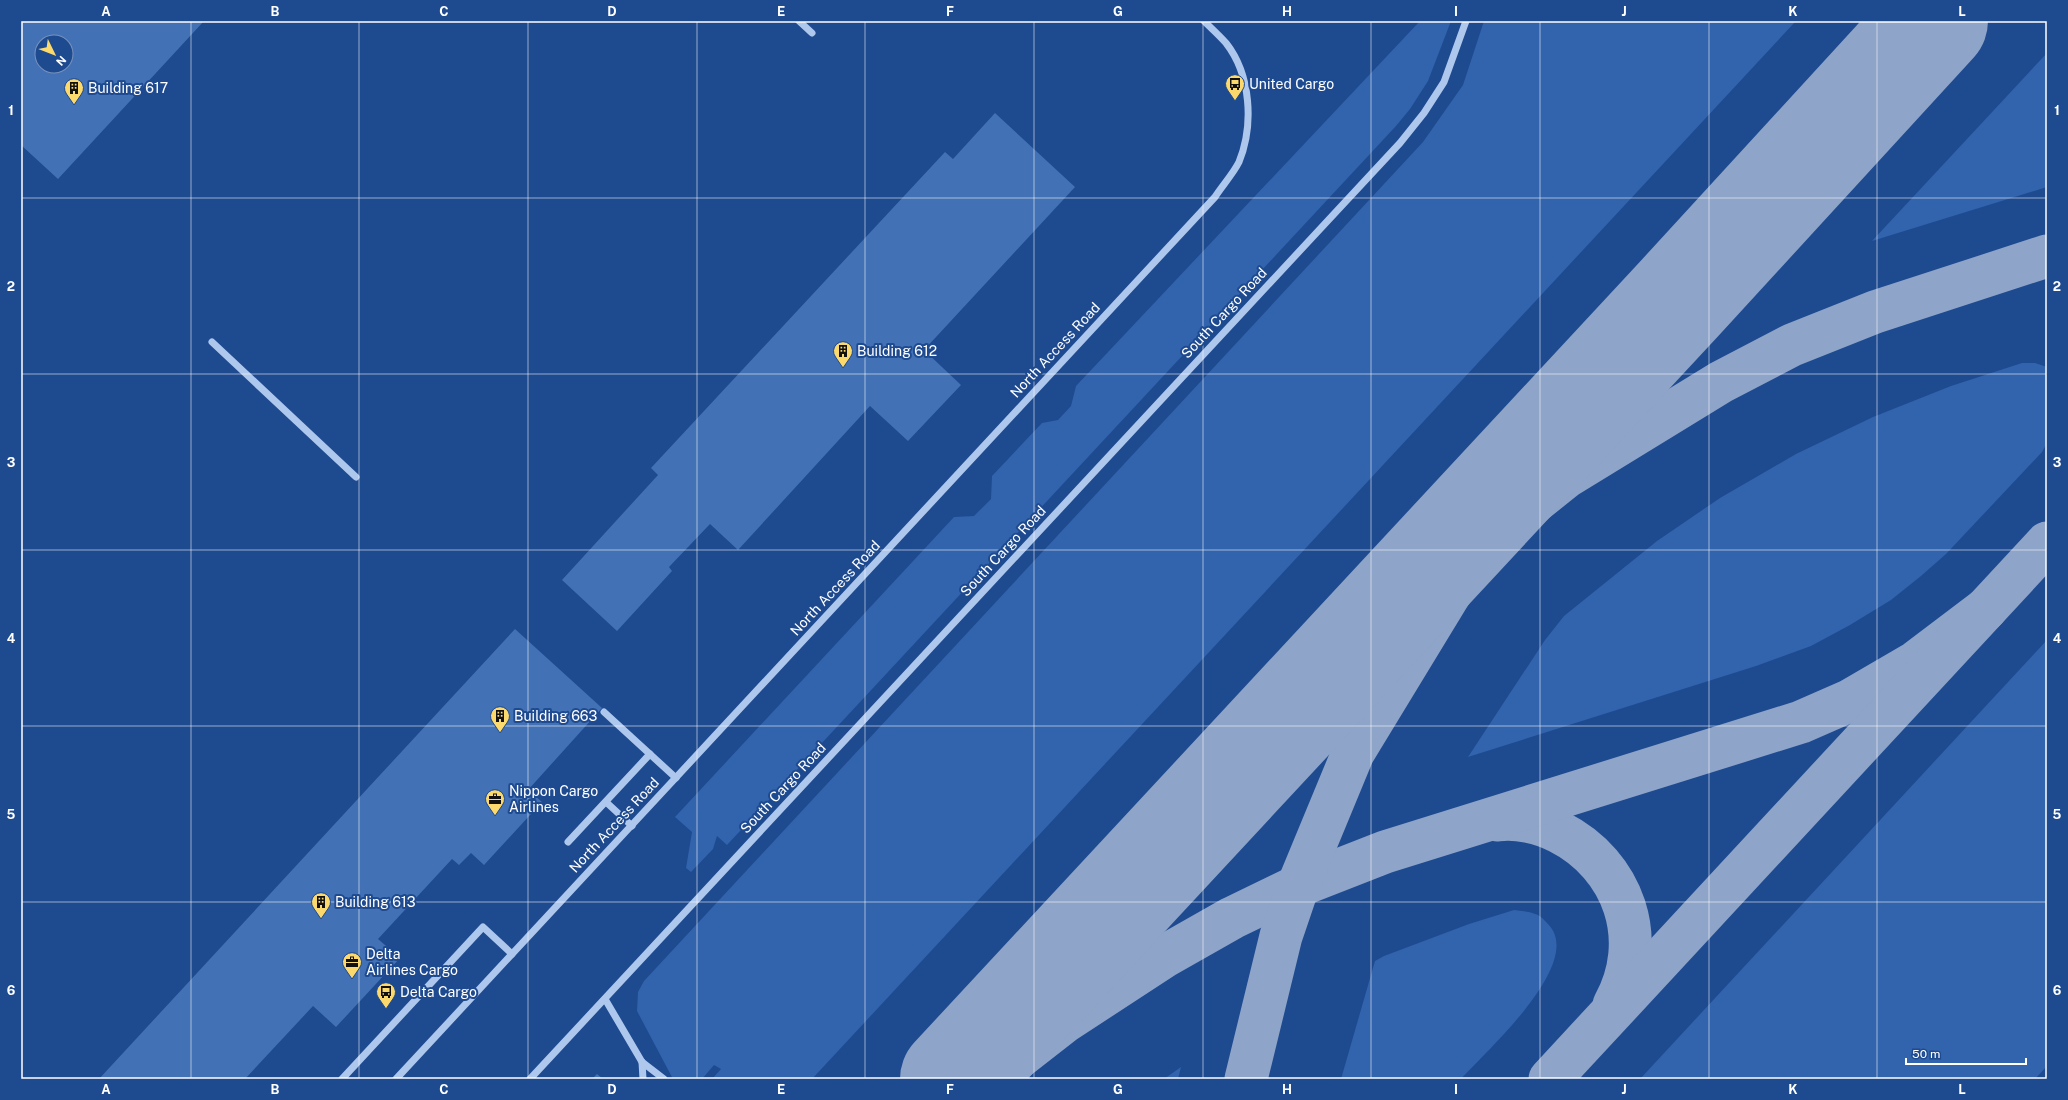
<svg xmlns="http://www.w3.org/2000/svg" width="2068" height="1100" font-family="'Public Sans',sans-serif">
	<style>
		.green { fill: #3263ad }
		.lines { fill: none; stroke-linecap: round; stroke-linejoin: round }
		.taxiway { stroke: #8ea4c8; stroke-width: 43 }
		.runway { stroke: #8ea4c8; stroke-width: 108 }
		.building { fill: #4371b5; fill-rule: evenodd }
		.minor { stroke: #aec7ed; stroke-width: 7 }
		.grid { fill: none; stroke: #fff; stroke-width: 1; stroke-opacity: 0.55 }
		.labels { text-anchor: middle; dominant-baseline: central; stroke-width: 4; stroke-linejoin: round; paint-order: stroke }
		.poi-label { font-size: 14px; fill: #fff; stroke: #1e4a90; text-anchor: start }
		.street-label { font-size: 14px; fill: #fff; stroke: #1e4a90 }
		.neatline { fill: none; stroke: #fff; stroke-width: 1.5 }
		.grid-label { font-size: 13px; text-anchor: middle; font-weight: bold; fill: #fff }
	</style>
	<rect width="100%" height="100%" fill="#1e4a90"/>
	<g class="green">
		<path d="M1420,21H1451L1428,81L1410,109L1396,126L727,845L717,836L713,849L691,872L686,868L692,832L675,817L954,517L974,516L991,499L992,476L1042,423L1058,420L1071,406L1076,386Z"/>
		<path d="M1484,21H1796L812,1079H712L721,1069L714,1065L702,1079H673L637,1011L638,992L644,981L1423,142L1463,85Z"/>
		<path d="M2047,53V187L1872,241Z"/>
		<path d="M2022,363H2035L2047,367V443L2042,452L1946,554L1921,576L1891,600L1850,625L1811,646L1756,666L1468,757L1545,640L1564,616L1657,541L1720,498L1796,454L1873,417L1951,386Z"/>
		<path d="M2047,640V1066L2035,1079H1640Z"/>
		<path d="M1514,910C1521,911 1529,911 1535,914C1540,915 1544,920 1547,923C1588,961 1485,1052 1461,1079H1341L1375,961L1384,956L1469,924Z"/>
		<path d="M1181,1067L1178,1079H1164Z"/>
	</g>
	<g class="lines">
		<g class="taxiway">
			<path d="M1511,503L1546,455L1679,299"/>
			<path d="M1276,732L1482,544L1566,477L1721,382L1792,345L1875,312L2047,256"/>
			<path d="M1497,820C1517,817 1541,823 1559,832C1624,865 1650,940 1614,1005"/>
			<path d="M991,1079L1064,1022L1165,956L1232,918L1298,886L1385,852L1801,722L1849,701L1916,662L1986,609"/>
			<path d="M1246,1079L1281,936L1298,886L1353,753L1454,587"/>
			<path d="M1550,1079L2047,543"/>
		</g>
		<path class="runway" d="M954,1079L1679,299L1934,21"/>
	</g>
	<g class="building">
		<path d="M21,21H204L58,179L21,145ZM42,42H66V66H42Z"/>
		<path d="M995,113L1075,187L924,350L961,385L908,441L870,406L738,550L710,524L669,567L672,571L617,631L562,580L658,475L651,468L945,152L953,159Z"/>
		<path d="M515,629L602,708L528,790L542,802L484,865L471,853L459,865L452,859L378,939L400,958L336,1027L313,1006L245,1079H99Z"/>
		<path d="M597,1074L603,1079H592Z"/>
	</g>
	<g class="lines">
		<g class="minor">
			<path d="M799,21L812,33"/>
			<path d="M212,342L356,477"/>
			<path d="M604,712L676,778"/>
			<path d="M606,802L632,826"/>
			<path d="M568,842L650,754"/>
			<path d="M605,999L642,1062L664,1079"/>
			<path d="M642,1062L643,1079"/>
			<path d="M342,1079L483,927L512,954"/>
			<path d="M396,1079L1215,197C1222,186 1233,174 1239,162C1254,125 1251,75 1226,43C1219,35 1211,28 1204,21"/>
			<path d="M530,1079L1400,143L1424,113L1444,82L1466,21"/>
		</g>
	</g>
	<path class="grid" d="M191,21V1079M359,21V1079M528,21V1079M697,21V1079M865,21V1079M1034,21V1079M1203,21V1079M1371,21V1079M1540,21V1079M1709,21V1079M1877,21V1079M21,198H2047M21,374H2047M21,550H2047M21,726H2047M21,902H2047"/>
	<defs>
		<symbol id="bus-pin" viewBox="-11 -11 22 30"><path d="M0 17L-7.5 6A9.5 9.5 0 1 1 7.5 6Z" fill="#fcd96d" stroke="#1e4a90"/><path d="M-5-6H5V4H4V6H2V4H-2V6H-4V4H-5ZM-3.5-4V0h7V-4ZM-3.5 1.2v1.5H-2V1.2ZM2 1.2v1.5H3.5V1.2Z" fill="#111"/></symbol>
		<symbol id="building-pin" viewBox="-11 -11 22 30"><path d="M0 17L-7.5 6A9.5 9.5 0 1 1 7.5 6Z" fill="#fcd96d" stroke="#1e4a90"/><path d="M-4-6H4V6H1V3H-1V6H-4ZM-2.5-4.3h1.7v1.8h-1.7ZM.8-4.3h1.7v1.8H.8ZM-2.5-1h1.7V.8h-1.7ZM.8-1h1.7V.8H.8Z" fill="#111"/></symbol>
		<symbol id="office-pin" viewBox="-11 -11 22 30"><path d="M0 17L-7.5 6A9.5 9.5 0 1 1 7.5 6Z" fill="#fcd96d" stroke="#1e4a90"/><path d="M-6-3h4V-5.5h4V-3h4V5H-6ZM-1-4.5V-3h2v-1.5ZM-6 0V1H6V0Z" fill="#111"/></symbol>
	</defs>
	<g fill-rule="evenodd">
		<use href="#bus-pin" x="1224" y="73" width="22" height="30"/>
		<use href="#building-pin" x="63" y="77" width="22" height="30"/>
		<use href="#building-pin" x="832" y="340" width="22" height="30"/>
		<use href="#building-pin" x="489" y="705" width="22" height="30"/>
		<use href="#office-pin" x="484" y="788" width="22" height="30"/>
		<use href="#building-pin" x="310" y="891" width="22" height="30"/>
		<use href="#office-pin" x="341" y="951" width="22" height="30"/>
		<use href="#bus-pin" x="375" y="981" width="22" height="30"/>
	</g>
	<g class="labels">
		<g class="poi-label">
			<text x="1249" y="84">United Cargo</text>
			<text x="88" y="88">Building 617</text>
			<text x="857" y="351">Building 612</text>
			<text x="514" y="716">Building 663</text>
			<text x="509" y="791">Nippon Cargo<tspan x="509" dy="16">Airlines</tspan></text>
			<text x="335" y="902">Building 613</text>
			<text x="366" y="954">Delta<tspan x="366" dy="16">Airlines Cargo</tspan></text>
			<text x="400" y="992">Delta Cargo</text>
		</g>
		<g class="street-label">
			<text transform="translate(1224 313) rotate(-47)">South Cargo Road</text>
			<text transform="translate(1055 350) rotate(-47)">North Access Road</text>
			<text transform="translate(1003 551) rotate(-47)">South Cargo Road</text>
			<text transform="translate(835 588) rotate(-47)">North Access Road</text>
			<text transform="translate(783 788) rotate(-47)">South Cargo Road</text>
			<text transform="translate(614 825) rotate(-47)">North Access Road</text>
		</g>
	</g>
	<rect width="2068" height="1100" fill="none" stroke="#1e4a90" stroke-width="44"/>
	<g transform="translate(54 54) rotate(133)"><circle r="19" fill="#1e4a90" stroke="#7892bc"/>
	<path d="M0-3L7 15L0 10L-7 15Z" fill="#fcd96d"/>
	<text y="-6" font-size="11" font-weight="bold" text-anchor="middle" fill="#ffffff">N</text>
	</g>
	<path d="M1906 1058v6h120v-6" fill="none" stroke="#ffffff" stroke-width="2"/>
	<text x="1912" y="1058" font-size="12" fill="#ffffff" stroke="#1e4a90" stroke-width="3" paint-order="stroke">50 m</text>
	<rect x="22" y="22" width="2024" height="1056" class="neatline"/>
	<g class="grid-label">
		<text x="106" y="16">A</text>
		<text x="275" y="16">B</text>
		<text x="444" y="16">C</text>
		<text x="612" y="16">D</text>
		<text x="781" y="16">E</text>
		<text x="950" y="16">F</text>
		<text x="1118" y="16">G</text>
		<text x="1287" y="16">H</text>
		<text x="1456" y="16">I</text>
		<text x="1624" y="16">J</text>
		<text x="1793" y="16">K</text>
		<text x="1962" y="16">L</text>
		<text x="11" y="115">1</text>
		<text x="2057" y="115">1</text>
		<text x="11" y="291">2</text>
		<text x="2057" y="291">2</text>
		<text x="11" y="467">3</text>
		<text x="2057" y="467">3</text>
		<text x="11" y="643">4</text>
		<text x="2057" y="643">4</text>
		<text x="11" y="819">5</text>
		<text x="2057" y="819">5</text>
		<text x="11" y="995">6</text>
		<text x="2057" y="995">6</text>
		<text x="106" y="1094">A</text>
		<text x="275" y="1094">B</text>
		<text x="444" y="1094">C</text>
		<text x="612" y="1094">D</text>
		<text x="781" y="1094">E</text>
		<text x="950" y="1094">F</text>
		<text x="1118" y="1094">G</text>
		<text x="1287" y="1094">H</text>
		<text x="1456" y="1094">I</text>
		<text x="1624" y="1094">J</text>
		<text x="1793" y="1094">K</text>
		<text x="1962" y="1094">L</text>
	</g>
</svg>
